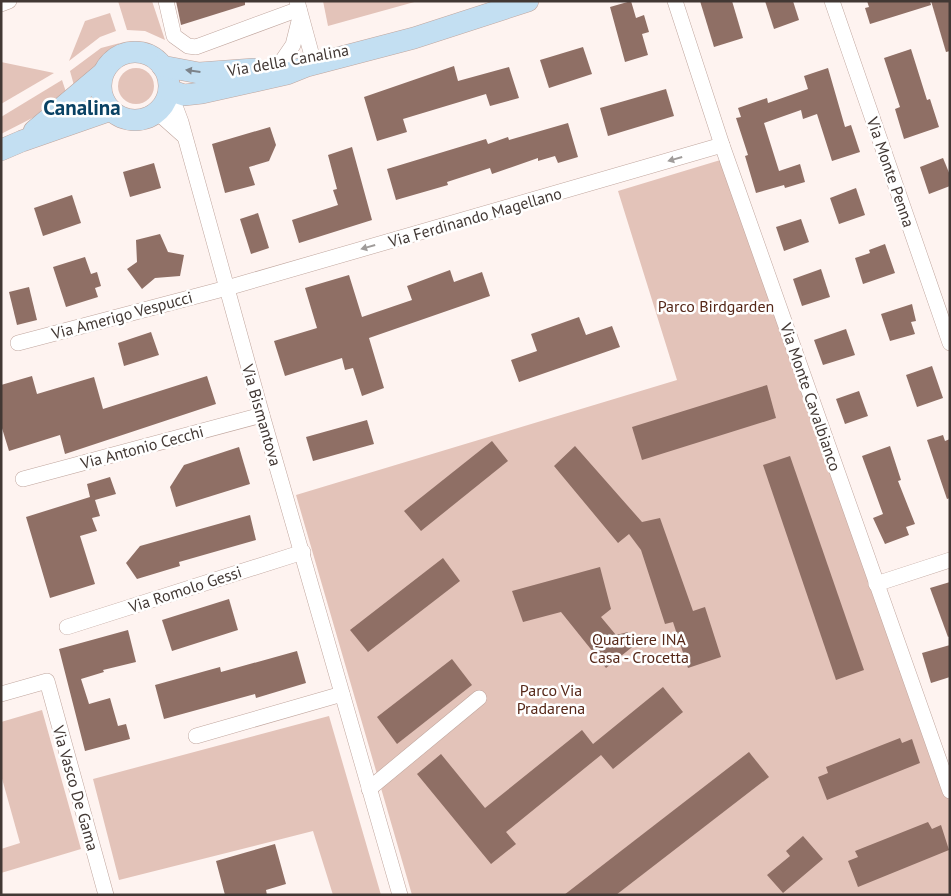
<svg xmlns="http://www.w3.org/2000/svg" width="951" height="896" font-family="'PT Sans',sans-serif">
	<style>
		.green { fill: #e3c3b9 }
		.building { fill: #8f6f65 }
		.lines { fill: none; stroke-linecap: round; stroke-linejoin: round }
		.street-casing { stroke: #c0a69e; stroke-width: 16 }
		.secondary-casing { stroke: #c0a69e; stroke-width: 22 }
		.street { stroke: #fff; stroke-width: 15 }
		.secondary { stroke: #c3dff2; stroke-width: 21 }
		.oneway { fill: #7c838a }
		.oneway2 { fill: #a09c9a }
		.labels { text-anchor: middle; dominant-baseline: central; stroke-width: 5; stroke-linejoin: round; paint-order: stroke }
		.street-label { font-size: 16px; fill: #423834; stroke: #fff }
		.park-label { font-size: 16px; fill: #562819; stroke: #fff }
		.district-label { font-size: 21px; font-weight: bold; fill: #094163; stroke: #fff }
	</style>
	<rect width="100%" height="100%" fill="#fef3f0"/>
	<g class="green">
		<path d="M118,1H152L165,40L145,31L127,30Z"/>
		<path d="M323,1H418L328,26Z"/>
		<path d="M110,13L116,31L100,37L69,61L85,21Z"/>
		<path d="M120,43L111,49L75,89L70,71L101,48Z"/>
		<path d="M1,62L54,73L1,104Z"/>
		<circle cx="136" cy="86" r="18"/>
		<path d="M62,80L67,95L42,113L1,134V117Z"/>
		<path d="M727,158L950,790V895H412L296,495L677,380L618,191Z"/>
		<path d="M42,710L81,849L1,873V849L20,843L1,775V722Z"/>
		<path d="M329,716L381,895H333L313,831L119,880L93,779Z"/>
	</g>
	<g class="building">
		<path d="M176,1H245V5L181,25Z"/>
		<path d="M631,1L636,18L644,15L649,32L642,34L648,55L625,62L610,7Z"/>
		<path d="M700,1H732L743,38L714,47Z"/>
		<path d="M765,1H793L799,20L774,29Z"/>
		<path d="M867,1H930L931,5L870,24L865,8L869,7Z"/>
		<path d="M931,1H950V51L946,52Z"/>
		<path d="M583,47L592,74L549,88L540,60Z"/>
		<path d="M911,49L927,100L930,99L939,127L904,139L895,109L900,107L884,58Z"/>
		<path d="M454,66L458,81L509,67L519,98L490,106L486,94L403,119L407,132L377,141L364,97Z"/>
		<path d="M828,68L845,127L851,125L860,152L832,161L817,114L803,119L801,110L764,123L779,171L800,164L805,182L785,188L784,185L756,193L745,156L748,155L736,118L741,117L738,108L767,98L768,103L808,89L804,76Z"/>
		<path d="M666,89L674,116L608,136L600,108Z"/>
		<path d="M568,123L578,157L558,163L555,156L538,161V158L492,174L490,168L447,182L448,185L396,200L387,169L486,139L488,144L508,137L509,140Z"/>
		<path d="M270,127L276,145L269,161L249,167L255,185L225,193L212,144Z"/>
		<path d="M352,147L372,220L299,243L292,220L338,205L333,190L337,189L328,155Z"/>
		<path d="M943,158L950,175V186L929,194L920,167Z"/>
		<path d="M154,163L161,188L130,197L123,172Z"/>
		<path d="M856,188L865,215L839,224L830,198Z"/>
		<path d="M72,195L81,223L43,236L34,208Z"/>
		<path d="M258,213L269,248L251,254L240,219Z"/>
		<path d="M801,219L809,242L784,251L776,227Z"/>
		<path d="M160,234L168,252L184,255L180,276L155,278L142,289L127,269L137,262L136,240Z"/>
		<path d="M885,244L895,273L863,284L855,258L870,253L869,250Z"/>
		<path d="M85,257L91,274L97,272L101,286L95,288L98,297L66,307L53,267Z"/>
		<path d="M821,269L830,297L802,306L793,279Z"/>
		<path d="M450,270L454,282L482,272L490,296L369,338L384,388L362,396L353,368L345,370L342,358L285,376L274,341L317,328L305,288L349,275L362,317L412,300L407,286Z"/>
		<path d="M29,287L37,320L17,325L9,292Z"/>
		<path d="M912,304L916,321L911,322L915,334L890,341L881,314Z"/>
		<path d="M579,317L586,335L612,326L620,347L519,382L511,360L537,351L531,334Z"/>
		<path d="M846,329L855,355L823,365L814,340Z"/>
		<path d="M151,332L159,355L124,366L118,343Z"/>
		<path d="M932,366L943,398L917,407L906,375Z"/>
		<path d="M32,376L37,394L94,377L103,409L207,376L216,404L65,454L60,435L9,451L1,425V385Z"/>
		<path d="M767,385L776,418L642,460L632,427Z"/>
		<path d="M859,391L868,416L845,424L836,399Z"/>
		<path d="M367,420L374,444L313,461L306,437Z"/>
		<path d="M943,435L945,441L950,439V498L947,499L927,440Z"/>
		<path d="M492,441L508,461L421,531L404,511Z"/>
		<path d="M575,446L642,522L660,518L693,611L705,607L721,657L688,668L673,622L665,624L641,550L629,534L618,543L554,466Z"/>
		<path d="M890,446L901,480L898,481L915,524L906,527L909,535L885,544L873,518L883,514L862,456Z"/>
		<path d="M239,447L250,484L176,507L170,487L184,465Z"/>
		<path d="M790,456L864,670L836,680L763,465Z"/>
		<path d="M110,477L116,494L95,500L100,516L92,518L97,531L80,536L95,584L50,598L26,517L90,497L87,484Z"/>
		<path d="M250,515L256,540L179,562L180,566L137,579L126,563L140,546Z"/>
		<path d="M443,558L460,581L368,652L350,630Z"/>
		<path d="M600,567L611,609L601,617L616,635L628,632L636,644L606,668L561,612L523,622L512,591Z"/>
		<path d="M950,582V636L948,637L930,588Z"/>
		<path d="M229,599L238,630L172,651L162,620Z"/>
		<path d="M128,630L136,662L103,670L104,672L81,679L89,704L110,698L118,726L126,724L130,739L85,751L59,649Z"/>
		<path d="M950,645V677L931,683L922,653Z"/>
		<path d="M297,651L306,683L256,698L255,694L164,719L155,685L220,667L221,672Z"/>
		<path d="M452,659L472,685L397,744L377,717Z"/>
		<path d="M663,687L683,712L613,769L601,755L506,832L516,844L491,864L417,774L441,754L485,808L582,730L593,744Z"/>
		<path d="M900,738L902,743L912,739L920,763L827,800L818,777L828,773L826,767Z"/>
		<path d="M749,752L769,777L616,895H564Z"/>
		<path d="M928,822L932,829L941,825L949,850L858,887L848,861L858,857L855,851Z"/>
		<path d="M803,836L823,859L783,893L767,875L790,856L786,851Z"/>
		<path d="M275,844L286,884L266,890L267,895H225L216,861Z"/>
	</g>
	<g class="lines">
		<defs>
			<g id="street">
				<path d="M166,1L174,36L188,46L196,47L299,9"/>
				<path d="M297,1L312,56L307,66"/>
				<path d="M675,1L722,145L950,791"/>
				<path d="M832,1L950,343"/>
				<path d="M1,4L9,1"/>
				<path d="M280,64L293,45L300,17"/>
				<path d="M169,90L181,122L262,415L400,895"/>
				<path d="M157,112L184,136"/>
				<path d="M18,343L227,288L722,145"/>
				<path d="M23,479L262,415"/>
				<path d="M876,584L950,560"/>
				<path d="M67,627L303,552"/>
				<path d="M1,694L47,681L106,895"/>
				<path d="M196,736L342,694"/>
				<path d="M369,789L479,698"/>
			</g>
			<g id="secondary">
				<circle cx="135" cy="86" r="34"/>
				<path d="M162,66L199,73L254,69"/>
				<path d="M169,90L184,95L202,93L287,74L307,66L414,38L528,1"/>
				<path d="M34,131L103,73"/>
				<path d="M1,150L22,141L111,110"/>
			</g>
		</defs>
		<use href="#street" class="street-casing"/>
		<use href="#secondary" class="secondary-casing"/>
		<use href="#street" class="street"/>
		<use href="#secondary" class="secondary"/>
	</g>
	<defs><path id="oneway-solid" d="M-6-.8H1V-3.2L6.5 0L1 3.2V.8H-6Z" transform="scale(1.25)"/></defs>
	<use class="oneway" href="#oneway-solid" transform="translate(193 71) rotate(-172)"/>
	<g class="oneway2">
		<use href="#oneway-solid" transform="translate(675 159) rotate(164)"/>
		<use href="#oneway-solid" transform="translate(368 247) rotate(164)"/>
	</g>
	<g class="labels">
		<g class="street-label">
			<text transform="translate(288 60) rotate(-10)">Via della Canalina</text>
			<text transform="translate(891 172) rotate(71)">Via Monte Penna</text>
			<text transform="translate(475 217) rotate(-16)">Via Ferdinando Magellano</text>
			<text transform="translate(122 315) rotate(-15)">Via Amerigo Vespucci</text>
			<text transform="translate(811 397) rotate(71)">Via Monte Cavalbianco</text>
			<text transform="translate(262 415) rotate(74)">Via Bismantova</text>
			<text transform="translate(142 447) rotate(-15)">Via Antonio Cecchi</text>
			<text transform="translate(185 589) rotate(-18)">Via Romolo Gessi</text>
			<text transform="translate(76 788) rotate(74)">Via Vasco De Gama</text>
		</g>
		<g class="park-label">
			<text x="716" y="306">Parco Birdgarden</text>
			<text x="639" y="639">Quartiere INA<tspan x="639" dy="18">Casa - Crocetta</tspan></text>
			<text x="551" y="690">Parco Via<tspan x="551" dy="18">Pradarena</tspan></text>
		</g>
		<g class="district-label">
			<text x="82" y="107">Canalina</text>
		</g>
	</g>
	<rect width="951" height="896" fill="none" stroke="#423834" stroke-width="5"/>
</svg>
